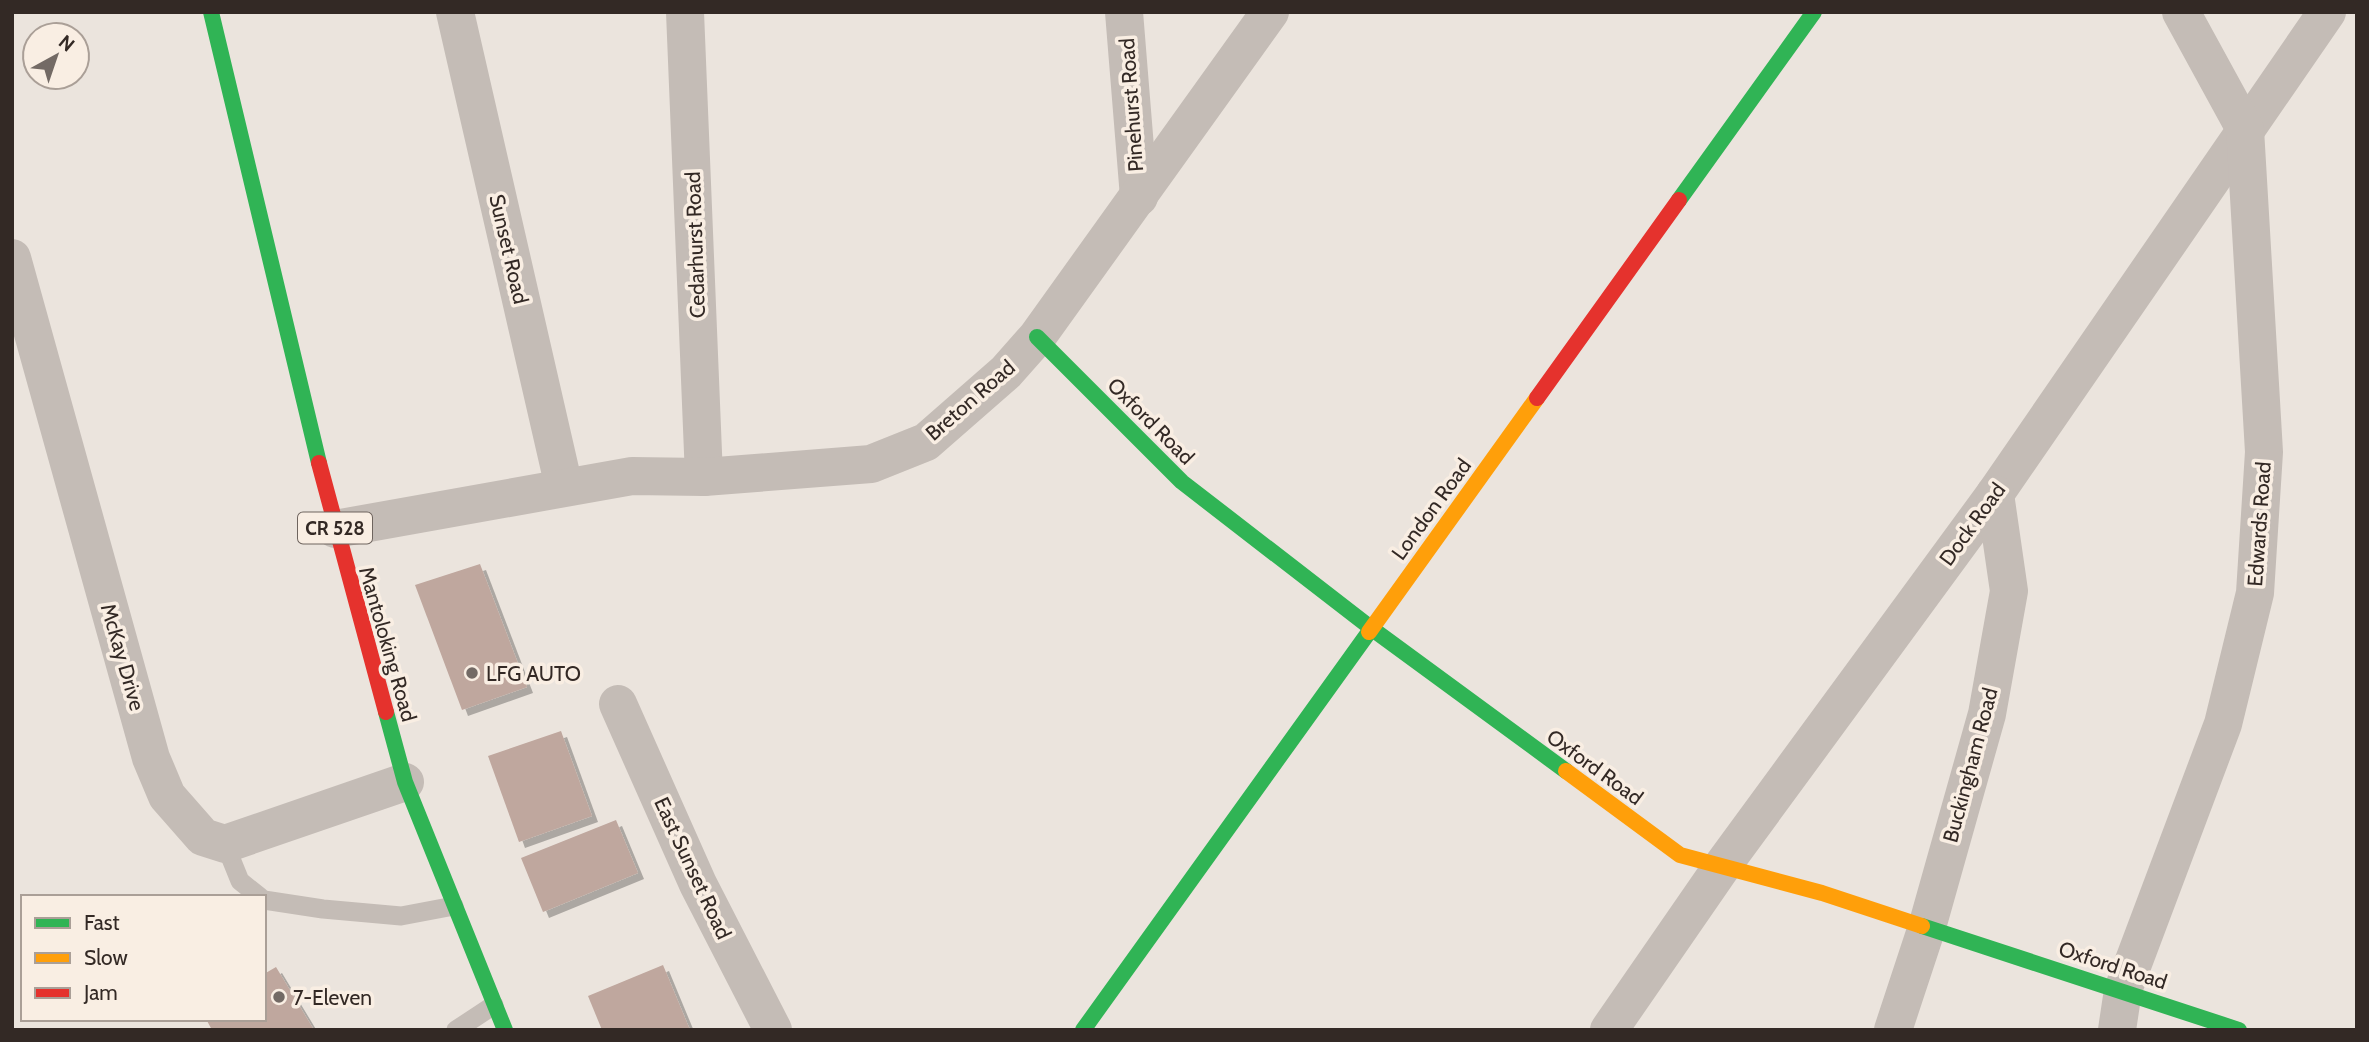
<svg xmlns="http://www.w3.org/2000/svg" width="2369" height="1042" font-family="Cabin,sans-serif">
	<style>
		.building { fill: #bfa79e; filter: url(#shadow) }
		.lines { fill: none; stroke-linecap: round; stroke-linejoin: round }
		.lane { stroke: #c4bcb6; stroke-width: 19 }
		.street { stroke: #c4bcb6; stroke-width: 38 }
		.fast { stroke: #30b455; stroke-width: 16 }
		.slow { stroke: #ff9f0a; stroke-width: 16 }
		.jam { stroke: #e5322d; stroke-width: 16 }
		.poi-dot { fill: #736a65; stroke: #f9eee3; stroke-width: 2.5 }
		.labels { text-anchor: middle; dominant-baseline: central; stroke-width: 7; stroke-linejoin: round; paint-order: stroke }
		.shield { fill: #f9eee3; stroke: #6e645e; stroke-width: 2 }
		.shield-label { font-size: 19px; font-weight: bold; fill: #332925 }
		.street-label { font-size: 21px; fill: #332925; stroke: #f9eee3 }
		.poi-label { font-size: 21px; fill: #332925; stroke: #f9eee3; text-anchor: start }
	</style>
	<defs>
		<filter id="shadow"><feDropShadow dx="6" dy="6" stdDeviation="0" flood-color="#0004"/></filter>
	</defs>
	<rect width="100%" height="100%" fill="#ebe4dd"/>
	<g class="building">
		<path d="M480,564L527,687L462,710L415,585Z"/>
		<path d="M561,731L592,816L519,842L488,756Z"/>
		<path d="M616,820L638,873L543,912L521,858Z"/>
		<path d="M663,965L690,1030H602L588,996Z"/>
		<path d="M276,967L314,1030H212L206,1019H264V974Z"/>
	</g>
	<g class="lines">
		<g class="lane">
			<path d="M225,844L240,881L260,897"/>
			<path d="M264,900L323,909L401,916L454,906"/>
			<path d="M456,1030L494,1005"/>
		</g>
		<g class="street">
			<path d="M455,12L564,487"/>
			<path d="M685,12L704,477"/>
			<path d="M1124,12L1139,197"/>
			<path d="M12,258L151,758L167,796L203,837L225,844L405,782"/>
			<path d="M335,529L632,476L704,477L871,464L926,442L1006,372L1037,337L1270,12"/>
			<path d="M618,704L698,884L773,1030"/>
			<path d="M1609,1030L1723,865L1995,494L2327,12"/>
			<path d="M1893,1030L1927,927L1987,714L2009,591L1995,494"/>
			<path d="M2117,1030L2123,990L2223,724L2255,593L2264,452L2245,129L2181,12"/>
		</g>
		<g class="fast">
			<path d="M211,12L319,463"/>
			<path d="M1679,200L1814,12"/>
			<path d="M1037,337L1182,482L1371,628L1566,771"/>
			<path d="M386,712L405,782L505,1030"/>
			<path d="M1922,926L2239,1030"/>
			<path d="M1083,1030L1369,632"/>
		</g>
		<g class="slow">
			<path d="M1369,632L1537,398"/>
			<path d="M1566,771L1680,855L1822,893L1922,926"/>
		</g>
		<g class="jam">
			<path d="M1537,398L1679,200"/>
			<path d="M319,463L386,712"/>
		</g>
	</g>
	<g class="poi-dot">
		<circle cx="472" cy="673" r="7"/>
		<circle cx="279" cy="997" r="7"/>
	</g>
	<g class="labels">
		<rect class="shield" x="298" y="512.5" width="74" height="31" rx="5"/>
		<g class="shield-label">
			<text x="335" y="528">CR 528</text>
		</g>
		<g class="street-label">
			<text transform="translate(1131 105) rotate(-94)">Pinehurst Road</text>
			<text transform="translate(695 245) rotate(-92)">Cedarhurst Road</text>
			<text transform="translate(509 249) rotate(77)">Sunset Road</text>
			<text transform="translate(970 400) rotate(-41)">Breton Road</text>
			<text transform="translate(1151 421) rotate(45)">Oxford Road</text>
			<text transform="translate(1431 509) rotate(-54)">London Road</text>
			<text transform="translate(1972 524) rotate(-54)">Dock Road</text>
			<text transform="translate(2259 524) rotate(-86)">Edwards Road</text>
			<text transform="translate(388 644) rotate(74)">Mantoloking Road</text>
			<text transform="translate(123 657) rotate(74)">McKay Drive</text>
			<text transform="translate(1970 765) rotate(-75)">Buckingham Road</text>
			<text transform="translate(1595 767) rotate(36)">Oxford Road</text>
			<text transform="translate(693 868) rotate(65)">East Sunset Road</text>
			<text transform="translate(2113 965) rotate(18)">Oxford Road</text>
		</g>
		<g class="poi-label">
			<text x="486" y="673">LFG AUTO</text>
			<text x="293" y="997">7-Eleven</text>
		</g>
	</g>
	<rect width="2369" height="1042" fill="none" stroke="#332925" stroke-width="28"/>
	<rect x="21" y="895" width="245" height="126" fill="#f9eee3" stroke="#aa9f97" stroke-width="2"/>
	<rect x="35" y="918" width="35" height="10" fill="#30b455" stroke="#aa9f97" stroke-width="2"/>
	<text x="84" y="930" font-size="21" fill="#332925">Fast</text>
	<rect x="35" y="953" width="35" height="10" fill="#ff9f0a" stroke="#aa9f97" stroke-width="2"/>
	<text x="84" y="965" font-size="21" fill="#332925">Slow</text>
	<rect x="35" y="988" width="35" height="10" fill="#e5322d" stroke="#aa9f97" stroke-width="2"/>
	<text x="84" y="1000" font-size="21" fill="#332925">Jam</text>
	<g transform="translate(56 56) rotate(40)"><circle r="33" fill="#f9eee3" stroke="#aa9f97" stroke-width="2"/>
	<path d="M0-5L12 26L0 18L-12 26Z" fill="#736a65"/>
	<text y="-10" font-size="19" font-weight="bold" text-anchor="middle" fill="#332925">N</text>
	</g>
</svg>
